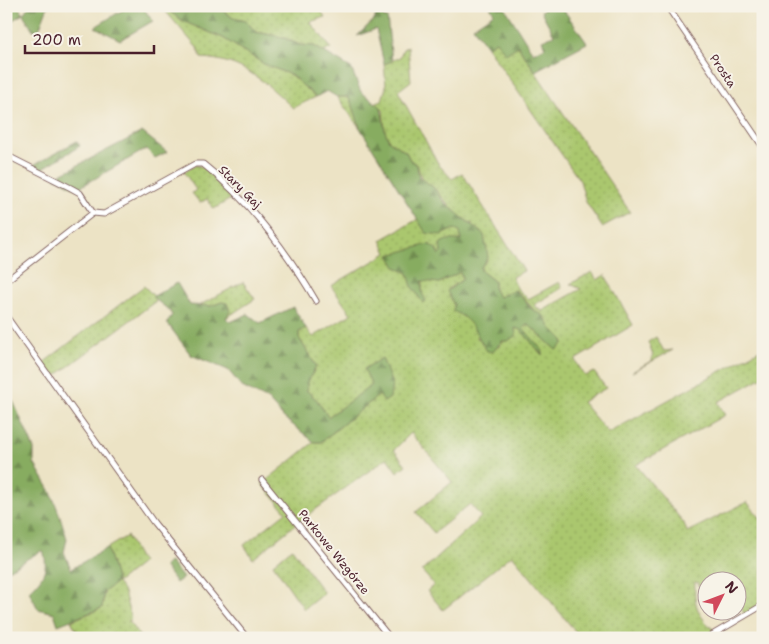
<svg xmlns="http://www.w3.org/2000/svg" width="769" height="644" font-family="'Shantell Sans',sans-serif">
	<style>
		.grass { fill: url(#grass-dots); stroke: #7a734c }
		.forest { fill: url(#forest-firs); stroke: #686646 }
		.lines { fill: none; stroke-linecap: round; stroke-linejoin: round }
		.street-casing { stroke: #836461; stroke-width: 7 }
		.street { stroke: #fff; stroke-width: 5 }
		.labels { text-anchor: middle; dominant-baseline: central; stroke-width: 4; stroke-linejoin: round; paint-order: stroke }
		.street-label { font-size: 12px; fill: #4a1f2b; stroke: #f7f3e8 }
	</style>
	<defs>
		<pattern id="grass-dots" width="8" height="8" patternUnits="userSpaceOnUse" patternTransform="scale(1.25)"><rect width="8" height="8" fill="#aac76e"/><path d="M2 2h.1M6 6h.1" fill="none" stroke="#94aa5f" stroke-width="1.8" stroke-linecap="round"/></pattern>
		<pattern id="forest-firs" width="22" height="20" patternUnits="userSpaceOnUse" patternTransform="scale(1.25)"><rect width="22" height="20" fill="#87ac61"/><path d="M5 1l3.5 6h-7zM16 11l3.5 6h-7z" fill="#708b50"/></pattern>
	</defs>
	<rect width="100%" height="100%" fill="#f7f3e8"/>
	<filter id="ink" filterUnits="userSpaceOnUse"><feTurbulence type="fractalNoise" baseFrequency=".02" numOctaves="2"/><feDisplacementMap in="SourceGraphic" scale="10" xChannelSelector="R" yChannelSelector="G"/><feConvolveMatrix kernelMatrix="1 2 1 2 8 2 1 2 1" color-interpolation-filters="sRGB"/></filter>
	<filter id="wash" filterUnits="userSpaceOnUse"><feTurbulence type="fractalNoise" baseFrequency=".0096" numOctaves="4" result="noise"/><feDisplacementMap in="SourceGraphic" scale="20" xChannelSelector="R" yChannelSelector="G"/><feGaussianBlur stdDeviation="1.12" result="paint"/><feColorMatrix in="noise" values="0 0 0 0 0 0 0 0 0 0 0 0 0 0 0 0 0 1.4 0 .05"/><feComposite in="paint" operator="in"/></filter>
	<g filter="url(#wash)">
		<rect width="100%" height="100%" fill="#ece3c5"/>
		<g class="grass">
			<path d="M161,6H166L170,12L185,22L223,38L264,64L291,75L316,97L293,108C264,81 242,60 201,58L198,49Z"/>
			<path d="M217,6H318L325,17L310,22L331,48L324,52L314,46L300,45L282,37L256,32L246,21L233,18Z"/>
			<path d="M496,41L518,46L630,212L602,227L586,202L580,181L487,47Z"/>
			<path d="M408,46L411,81L398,91L439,165L452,179L462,173L524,271L512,277L517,288L528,299L559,282L562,288L534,305L542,311L581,289L570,284L592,272L597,280L605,275L633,325L575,360L585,376L594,372L606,388L582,402L608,433L763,348V377L718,402L725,415L636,465L684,523L687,532L747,502L763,521V603L745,615L737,600L736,582H706V591L701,595L698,583L695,582C694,606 697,615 715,631L704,638H581L512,555L443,610L427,591L434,585L422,571L481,517L470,504L434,533L416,512L452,482L411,433L394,450L406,465L397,472L387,458L297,523L253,559L244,545L286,512L262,484L314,442H321L379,395L373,385L328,417L317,400L307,391V384L316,366L299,338V332L306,328L313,337L351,314L331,286L387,253L381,240L418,219L427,233L454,229L460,231L461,240L440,244L441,253L439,256L429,244L396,267L408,273L422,293V281L424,280L439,283L460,272L463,279L448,289L477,331V338L499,347L502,341H508L515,335V328L521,330L541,354L542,351L523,328L528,324L556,350L563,344V340L550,327L544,316L534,310L516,290L499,297L494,290V281L481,271V267L487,260L472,224L458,215L433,187L422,180L417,165L410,160L406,152L389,141L385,131L383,110L374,103L382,100L386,87L384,64L400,57L403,49Z"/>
			<path d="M337,97H348C355,108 356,116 360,128Z"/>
			<path d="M196,165L206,168L234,197L214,209L207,199L200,203L192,193L196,190L184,172Z"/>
			<path d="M243,282L255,299L226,318L222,302L211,306L200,305Z"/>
			<path d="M144,286L154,296L153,297L156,301L53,378L43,363Z"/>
			<path d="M656,337L664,351L673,350L632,372L651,361L653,356L648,342Z"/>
			<path d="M127,536L142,563L117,583L124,592L131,619L128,621L141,638H109L106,634L101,638H81L71,621L102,608L104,592L117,582L107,548Z"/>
			<path d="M292,548L324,593L304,609L273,564Z"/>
		</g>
		<g class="forest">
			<path d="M6,6H19L23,14L29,6H48L39,30H33L23,14L6,24Z"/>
			<path d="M129,6H142L153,21L120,40L95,27Z"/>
			<path d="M166,6H217L233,18L246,21L256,32L282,37L300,45L314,46L351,68L361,92L381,107L385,131L389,141L406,152L410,160L417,165L419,177L433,187L446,204L484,235L488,257L481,267V271L494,281V290L499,297L515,290L533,310L544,316L550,327L563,340V344L556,350L528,324L523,328L543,351L542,355L521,330L515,328L516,335L508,341H502L493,352L487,351C474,333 475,321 453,311L454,305L447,291L463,279L460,272L439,283L422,281V293L426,301L423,303L412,287L408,273L396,267L389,255L429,244L436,249L439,255L441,253L440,244C448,237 454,241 461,240L460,231L454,229L441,235L426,233L360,128C356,117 355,108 348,97H337L327,91L316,97L291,75L264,64L223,38L185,22L170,12Z"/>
			<path d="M376,6H382L384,18L387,17L392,61L384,64L376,29L357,36L375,19Z"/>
			<path d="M490,6H504L533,53L545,47L542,40L554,35L541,11L549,6H561L587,43L535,71L518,46L506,54L496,41L487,47L473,27L494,13Z"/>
			<path d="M142,132L167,152L155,158L146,149L77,189L55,177Z"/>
			<path d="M77,141L80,146L40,170L32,166Z"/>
			<path d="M177,283L190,305L211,306L222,302L227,303L230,311L226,318L230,322L248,314L260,323L293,307L306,328L299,332V338L316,366L307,384V391L317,400L328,417L372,385L364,369L382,358L392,384L390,398L384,402L379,395L321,442H314L283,417L268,400L242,387L228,370L191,355L167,323L172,315L169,310L152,297Z"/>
			<path d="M6,391L14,403L34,449V463L50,490L60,516L67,539L64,552L71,569L107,548L117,582L104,592L102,608L58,625L54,613L38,609L29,591C43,578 49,569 43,550L8,570L6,566Z"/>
			<path d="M170,562L183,578L176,583L164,566Z"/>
		</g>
	</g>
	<g filter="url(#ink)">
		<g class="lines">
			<defs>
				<g id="street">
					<path d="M667,6L763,147"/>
					<path d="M6,155L71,188L80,193L93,213"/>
					<path d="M93,213L104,214L195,164H203C250,201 286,250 316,301"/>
					<path d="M6,281L93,213"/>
					<path d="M6,316L154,523L247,638"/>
					<path d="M262,480L390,638"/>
					<path d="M707,638L763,605"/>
				</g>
			</defs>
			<use href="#street" class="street-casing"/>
			<use href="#street" class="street"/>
		</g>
	</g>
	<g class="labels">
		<g class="street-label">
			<text transform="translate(723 71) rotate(56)">Prosta</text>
			<text transform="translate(240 187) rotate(45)">Stary Gaj</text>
			<text transform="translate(334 552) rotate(51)">Parkowe Wzgórze</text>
		</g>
	</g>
	<rect width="769" height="644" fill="none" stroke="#f7f3e8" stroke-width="25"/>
	<g transform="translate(722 596) rotate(48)"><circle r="24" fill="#f7f3e8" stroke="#b29e9c"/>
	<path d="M0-4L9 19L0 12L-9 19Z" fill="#d1495b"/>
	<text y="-8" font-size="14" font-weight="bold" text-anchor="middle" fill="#4a1f2b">N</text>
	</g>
	<path d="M25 45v8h129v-8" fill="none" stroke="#4a1f2b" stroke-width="2.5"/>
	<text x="32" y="45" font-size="15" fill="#4a1f2b" stroke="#f7f3e8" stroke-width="4" paint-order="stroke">200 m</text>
</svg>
